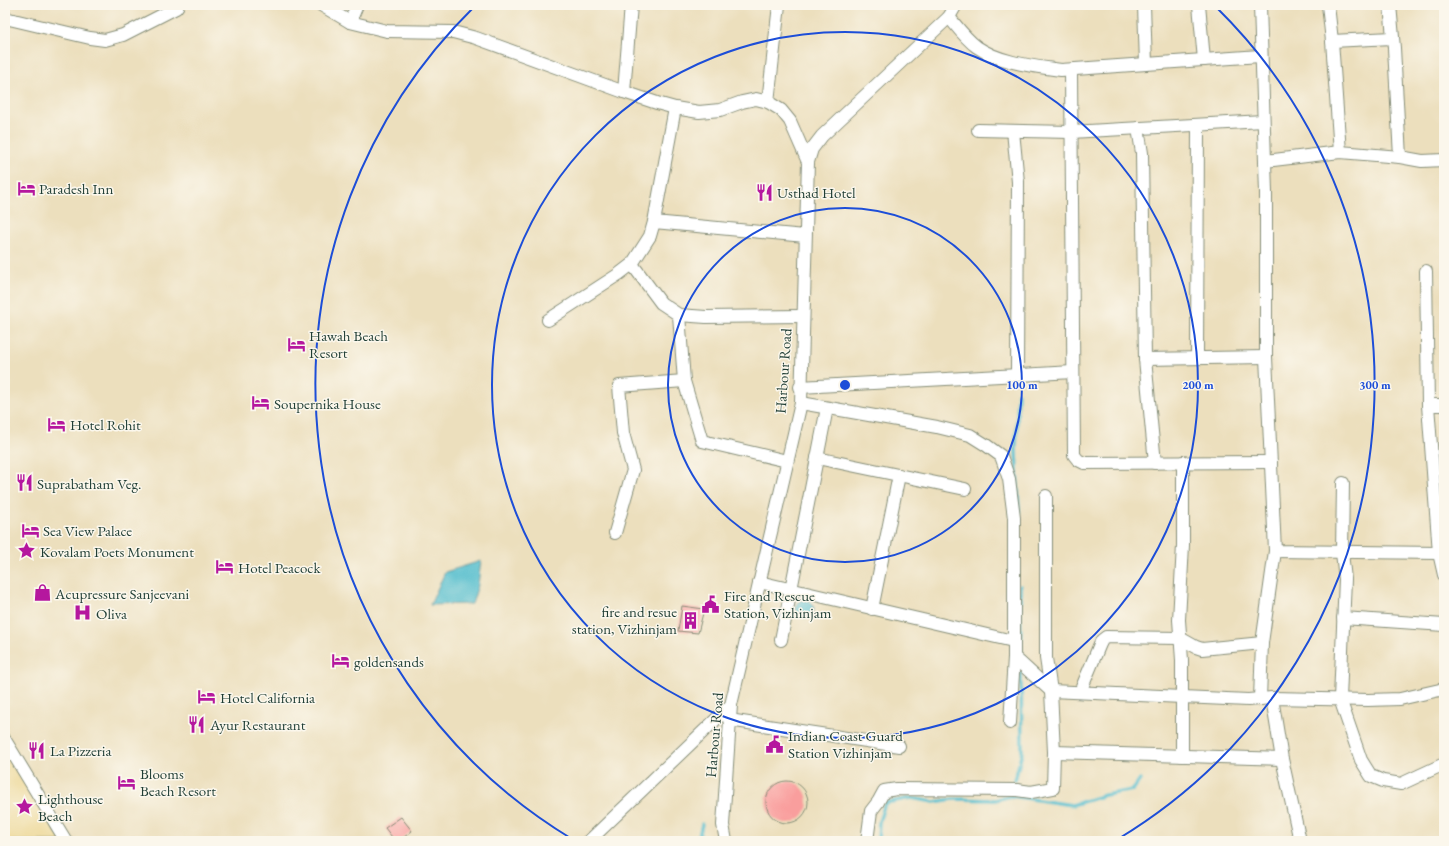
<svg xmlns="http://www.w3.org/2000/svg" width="1449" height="846" font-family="'EB Garamond',serif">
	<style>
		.sand { fill: #eeda9e; stroke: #868c69 }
		.water { fill: #52bdcd; stroke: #387d80 }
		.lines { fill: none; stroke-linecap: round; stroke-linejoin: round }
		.stream { stroke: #52bdcd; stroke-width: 3.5 }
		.building { fill: #f99e9d }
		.minor-casing { stroke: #868e78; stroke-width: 14 }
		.minor { stroke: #fff; stroke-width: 12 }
		.ring { fill: none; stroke: #1d4ed8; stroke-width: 2 }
		.labels { text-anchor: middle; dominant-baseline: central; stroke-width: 3; stroke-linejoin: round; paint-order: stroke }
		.poi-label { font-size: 15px; fill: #1f3d34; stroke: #fbf7ec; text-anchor: start }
		.street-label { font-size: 15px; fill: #1f3d34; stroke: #fbf7ec }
		.centre { fill: #1d4ed8; stroke: #fbf7ec; stroke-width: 2 }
		.ring-label { font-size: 12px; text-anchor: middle; font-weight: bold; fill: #1d4ed8; stroke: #fbf7ec; stroke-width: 3; stroke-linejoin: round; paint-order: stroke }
	</style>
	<rect width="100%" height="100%" fill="#fbf7ec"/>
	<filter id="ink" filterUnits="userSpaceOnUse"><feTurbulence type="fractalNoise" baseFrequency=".025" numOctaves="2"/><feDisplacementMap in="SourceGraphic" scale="8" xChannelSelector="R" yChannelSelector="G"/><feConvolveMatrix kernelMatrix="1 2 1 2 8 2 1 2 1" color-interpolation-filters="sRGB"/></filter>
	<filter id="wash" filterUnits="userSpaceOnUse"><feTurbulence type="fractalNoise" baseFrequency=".012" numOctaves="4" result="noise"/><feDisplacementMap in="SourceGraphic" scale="16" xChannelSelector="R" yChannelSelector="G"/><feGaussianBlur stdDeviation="0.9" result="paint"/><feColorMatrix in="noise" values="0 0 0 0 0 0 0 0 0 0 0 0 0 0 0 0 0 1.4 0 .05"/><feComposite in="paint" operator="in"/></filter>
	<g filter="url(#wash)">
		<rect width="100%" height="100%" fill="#ecdfbd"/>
		<path class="sand" d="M5,746L61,841H5Z"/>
		<g class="water">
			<path d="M481,561L478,585L472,604L430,605L445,572Z"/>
			<circle cx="805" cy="609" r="9"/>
		</g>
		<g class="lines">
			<g class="stream">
				<path d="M1018,394L1016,450L1019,512"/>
				<path d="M1020,586L1021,660"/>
				<path d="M1015,780L1022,752L1021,668"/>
				<path d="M698,841L702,824"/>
				<path d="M878,841L879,822L885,803L911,798L934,802L953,799L995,800L1011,796L1072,805L1105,795L1133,790L1140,780"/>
			</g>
		</g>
		<g id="blocks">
			<g class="building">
				<path d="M682,606L704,609L698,633L678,631Z"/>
				<circle cx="787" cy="802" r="21"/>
				<path d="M401,817L412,831L399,841H395L385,828Z"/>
			</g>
		</g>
	</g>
	<g filter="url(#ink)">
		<use href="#blocks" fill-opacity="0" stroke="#868e78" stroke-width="1"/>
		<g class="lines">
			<defs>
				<g id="minor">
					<path d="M321,5L350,22L387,31L453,32L476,38L624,92L657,103L675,108L699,112L720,110L742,102L756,99L768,102L781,110L790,121L808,162"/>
					<path d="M1144,5L1146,64"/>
					<path d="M1199,5L1204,60"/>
					<path d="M1260,5L1266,193V357L1275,551L1439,553"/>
					<path d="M1328,5L1332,41L1340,152"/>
					<path d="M1390,5L1394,48L1400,157"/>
					<path d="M949,17C958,28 966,39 977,47C1000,63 1033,66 1061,70L1260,56"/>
					<path d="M5,18L90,38L105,40L123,35L176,8L178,5"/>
					<path d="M350,22L357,5"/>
					<path d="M1332,41L1392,38"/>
					<path d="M1071,70L1074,455L1078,460L1084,463L1271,462"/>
					<path d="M624,92L631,5"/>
					<path d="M768,102L779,5"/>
					<path d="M1138,128L1142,153L1145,359L1155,463"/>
					<path d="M978,130L1071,132L1263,121"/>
					<path d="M1013,131L1018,182L1017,375"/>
					<path d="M1265,161L1340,152L1400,157L1422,161L1444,160"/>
					<path d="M654,222L805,236"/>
					<path d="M632,264L661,303L679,315L706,317L803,316"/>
					<path d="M1426,271L1428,405L1439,553L1444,575"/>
					<path d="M679,315L684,381L702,441L787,461"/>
					<path d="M548,320L619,274L632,264L650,236L654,222L675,108"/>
					<path d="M1197,358L1198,125"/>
					<path d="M1145,359L1266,357"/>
					<path d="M800,387L1073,372"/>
					<path d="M801,403L937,427L970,435L986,445L1001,456L1009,479L1014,518V657L1010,723"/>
					<path d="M1428,405H1444"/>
					<path d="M817,458L965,489"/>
					<path d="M1343,483L1342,553L1345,579L1340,699L1361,760L1371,776L1383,781L1401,784L1444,764"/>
					<path d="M615,533L633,470L623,433L619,386L684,381"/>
					<path d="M759,582L1013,641"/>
					<path d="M872,609L899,475"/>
					<path d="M1343,618L1444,625"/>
					<path d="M781,640L827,408"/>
					<path d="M1014,657L1051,691L1248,700L1272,698L1368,700L1400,699L1444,689"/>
					<path d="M1080,692L1100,644L1102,640L1106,637L1180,638L1196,647L1202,649L1262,643"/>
					<path d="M1272,698L1282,759L1300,841"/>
					<path d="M1260,699L1262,643L1275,551"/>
					<path d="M729,720L899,746"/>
					<path d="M5,740L66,841"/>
					<path d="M1054,752L1282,759"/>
					<path d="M1182,756V660L1179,620L1183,545V462"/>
					<path d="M589,841L731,705"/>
					<path d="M726,841L723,825L731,705L801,403L808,162L812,149L822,136L949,17L956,5"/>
					<path d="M867,841L871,811L878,802L884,791L897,789L1017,790L1031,792L1053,788L1054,752L1051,691L1046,658V496"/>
				</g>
			</defs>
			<use href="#minor" class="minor-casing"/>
			<use href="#minor" class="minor"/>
		</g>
	</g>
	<g class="ring">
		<circle cx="845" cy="385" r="177"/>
		<circle cx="845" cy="385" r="353"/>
		<path d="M572 839A530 530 0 0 1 474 7M1216 7A530 530 0 0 1 1118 839"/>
	</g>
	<defs>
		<symbol id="hotel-bare" viewBox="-9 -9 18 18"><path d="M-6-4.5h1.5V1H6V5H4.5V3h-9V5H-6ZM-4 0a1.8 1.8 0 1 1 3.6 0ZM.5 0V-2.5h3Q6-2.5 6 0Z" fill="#b5179e" stroke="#fbf7ec" stroke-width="2.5" paint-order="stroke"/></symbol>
		<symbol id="restaurant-bare" viewBox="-9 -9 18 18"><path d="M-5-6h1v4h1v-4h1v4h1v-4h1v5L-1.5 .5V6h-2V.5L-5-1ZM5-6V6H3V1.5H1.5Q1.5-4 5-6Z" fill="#b5179e" stroke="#fbf7ec" stroke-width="2.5" paint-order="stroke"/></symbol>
		<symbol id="sight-bare" viewBox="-9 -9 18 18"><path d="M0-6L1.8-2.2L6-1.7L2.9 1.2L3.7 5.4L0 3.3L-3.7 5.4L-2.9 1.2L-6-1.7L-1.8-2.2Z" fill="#b5179e" stroke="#fbf7ec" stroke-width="2.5" paint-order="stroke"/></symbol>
		<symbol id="shop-bare" viewBox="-9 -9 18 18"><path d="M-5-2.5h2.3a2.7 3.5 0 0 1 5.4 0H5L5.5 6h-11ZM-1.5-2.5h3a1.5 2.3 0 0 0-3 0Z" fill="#b5179e" stroke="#fbf7ec" stroke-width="2.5" paint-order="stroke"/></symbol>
		<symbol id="civic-bare" viewBox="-9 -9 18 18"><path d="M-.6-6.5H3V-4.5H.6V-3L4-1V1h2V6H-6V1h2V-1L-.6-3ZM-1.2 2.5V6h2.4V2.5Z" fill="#b5179e" stroke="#fbf7ec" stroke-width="2.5" paint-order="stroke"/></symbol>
		<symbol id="hospital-bare" viewBox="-9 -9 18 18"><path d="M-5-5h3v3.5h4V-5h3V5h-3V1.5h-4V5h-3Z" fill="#b5179e" stroke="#fbf7ec" stroke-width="2.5" paint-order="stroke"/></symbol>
		<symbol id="building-bare" viewBox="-9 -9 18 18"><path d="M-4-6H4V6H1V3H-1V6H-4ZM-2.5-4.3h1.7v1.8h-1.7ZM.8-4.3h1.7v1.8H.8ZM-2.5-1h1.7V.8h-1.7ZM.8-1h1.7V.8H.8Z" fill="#b5179e" stroke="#fbf7ec" stroke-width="2.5" paint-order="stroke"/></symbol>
	</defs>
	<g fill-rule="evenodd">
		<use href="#hotel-bare" x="14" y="176" width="25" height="25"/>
		<use href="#restaurant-bare" x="752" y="180" width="25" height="25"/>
		<use href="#hotel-bare" x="284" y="332" width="25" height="25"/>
		<use href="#hotel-bare" x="248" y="390" width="25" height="25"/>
		<use href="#hotel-bare" x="44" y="412" width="25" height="25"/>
		<use href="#restaurant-bare" x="12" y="470" width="25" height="25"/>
		<use href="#hotel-bare" x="18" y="518" width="25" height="25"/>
		<use href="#sight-bare" x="14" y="538" width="25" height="25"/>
		<use href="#hotel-bare" x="212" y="554" width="25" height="25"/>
		<use href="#shop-bare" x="30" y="580" width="25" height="25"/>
		<use href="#civic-bare" x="698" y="592" width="25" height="25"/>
		<use href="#hospital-bare" x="70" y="600" width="25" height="25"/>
		<use href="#building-bare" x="678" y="608" width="25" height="25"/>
		<use href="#hotel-bare" x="328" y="648" width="25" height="25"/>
		<use href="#hotel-bare" x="194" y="684" width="25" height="25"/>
		<use href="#restaurant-bare" x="184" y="712" width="25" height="25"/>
		<use href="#civic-bare" x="762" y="732" width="25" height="25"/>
		<use href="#restaurant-bare" x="24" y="738" width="25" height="25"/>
		<use href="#hotel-bare" x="114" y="770" width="25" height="25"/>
		<use href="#sight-bare" x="12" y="794" width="25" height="25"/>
	</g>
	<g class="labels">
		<g class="poi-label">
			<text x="39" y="188">Paradesh Inn</text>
			<text x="777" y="192">Usthad Hotel</text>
			<text x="309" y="335">Hawah Beach<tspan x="309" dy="17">Resort</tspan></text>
			<text x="274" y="403">Soupernika House</text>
			<text x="70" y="424">Hotel Rohit</text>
			<text x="37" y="483">Suprabatham Veg.</text>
			<text x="43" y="530">Sea View Palace</text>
			<text x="40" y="551">Kovalam Poets Monument</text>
			<text x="238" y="567">Hotel Peacock</text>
			<text x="55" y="593">Acupressure Sanjeevani</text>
			<text x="724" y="595">Fire and Rescue<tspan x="724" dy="17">Station, Vizhinjam</tspan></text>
			<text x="677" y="611" text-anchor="end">fire and resue<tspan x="677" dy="17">station, Vizhinjam</tspan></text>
			<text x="96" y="613">Oliva</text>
			<text x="354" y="661">goldensands</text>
			<text x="220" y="697">Hotel California</text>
			<text x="210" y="724">Ayur Restaurant</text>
			<text x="788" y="735">Indian Coast Guard<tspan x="788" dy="17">Station Vizhinjam</tspan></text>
			<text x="50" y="750">La Pizzeria</text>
			<text x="140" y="773">Blooms<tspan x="140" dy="17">Beach Resort</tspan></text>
			<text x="38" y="798">Lighthouse<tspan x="38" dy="17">Beach</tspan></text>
		</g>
		<g class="street-label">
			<text transform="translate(783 371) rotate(-86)">Harbour Road</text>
			<text transform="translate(714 735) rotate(-85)">Harbour Road</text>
		</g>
	</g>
	<circle cx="845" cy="385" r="6" class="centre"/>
	<g class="ring-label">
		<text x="1022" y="389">100 m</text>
		<text x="1198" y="389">200 m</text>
		<text x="1375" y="389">300 m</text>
	</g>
	<rect width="1449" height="846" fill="none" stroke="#fbf7ec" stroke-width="20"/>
</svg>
